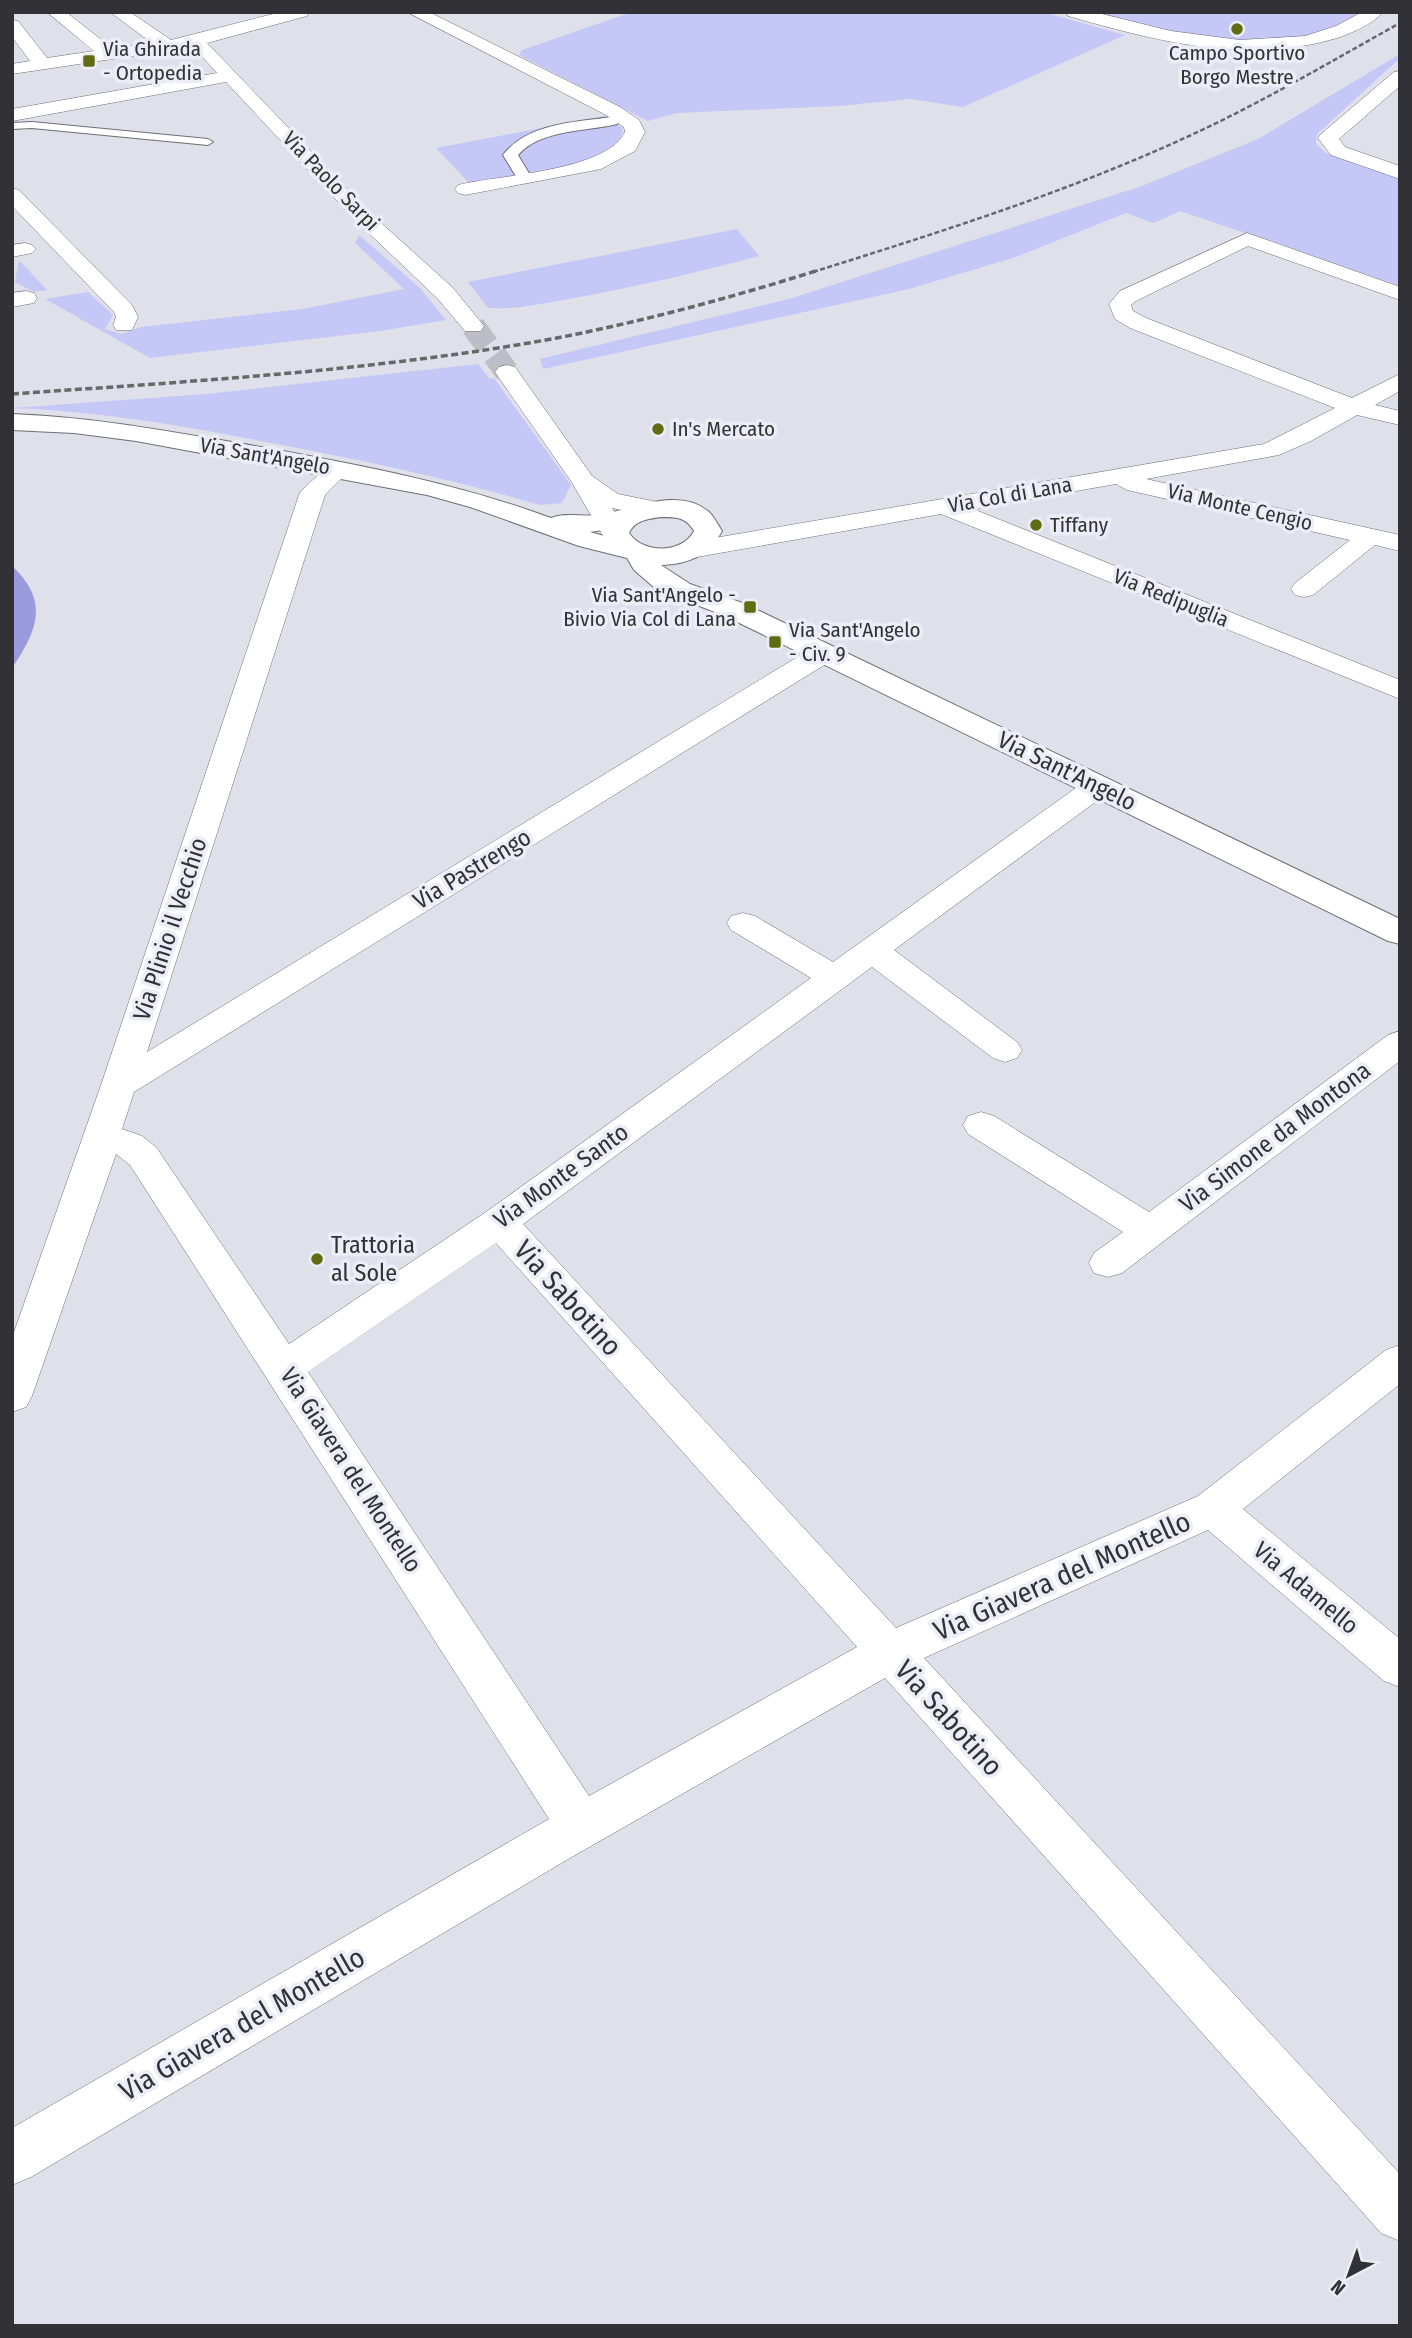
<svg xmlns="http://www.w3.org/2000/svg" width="1412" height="2338" font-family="'Fira Sans Condensed',sans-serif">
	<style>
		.green { fill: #c5c7f7 }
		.water { fill: #9a9bdc }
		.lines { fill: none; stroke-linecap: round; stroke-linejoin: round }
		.minor-tunnel { stroke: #bcbdc5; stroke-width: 24; stroke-dasharray: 24 12; stroke-linecap: butt }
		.service-casing { stroke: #6e6e76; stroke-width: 2 }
		.pedestrian-casing { stroke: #6e6e76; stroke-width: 2 }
		.minor-casing { stroke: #6e6e76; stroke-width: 1 }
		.tertiary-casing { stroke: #6e6e76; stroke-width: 2 }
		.service { fill: #fff; fill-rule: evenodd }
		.pedestrian { fill: #fff; fill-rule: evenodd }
		.minor { fill: #fff; fill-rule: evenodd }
		.tertiary { fill: #fff; fill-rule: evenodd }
		.rail-far1 { stroke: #67686d; stroke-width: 2.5; stroke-dasharray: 5 2.5; stroke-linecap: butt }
		.rail { stroke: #67686d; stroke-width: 3.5; stroke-dasharray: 7 3.5; stroke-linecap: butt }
		.poi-dot { fill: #606b12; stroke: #ecedf6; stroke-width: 2.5 }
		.labels { text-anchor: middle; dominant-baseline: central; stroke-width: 7; stroke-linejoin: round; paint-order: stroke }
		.far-poi-label { font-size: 21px; fill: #323236; stroke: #ecedf6; text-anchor: start }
		.far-street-label { font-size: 21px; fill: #323236; stroke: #ecedf6 }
		.street-label { font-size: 24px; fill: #323236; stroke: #ecedf6 }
		.poi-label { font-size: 24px; fill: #323236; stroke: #ecedf6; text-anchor: start }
		.near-street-label { font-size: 28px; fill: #323236; stroke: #ecedf6 }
	</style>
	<rect width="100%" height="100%" fill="#dfe0e9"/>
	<g class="green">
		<path d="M632,12H1043L1125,35L963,107L911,99L840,106L677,113L648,121L519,55L522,50Z"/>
		<path d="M1081,12H1366C1346,23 1325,35 1302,39C1227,52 1153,28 1081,12Z"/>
		<path d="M1400,54V58L1317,134L1316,144L1326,153L1400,179V286L1180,211L1154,223L1126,213L1016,257L909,289L543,369L540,359L789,299L1142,186L1258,139Z"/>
		<path d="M604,116L623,128C622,168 502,178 470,184L436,148Z"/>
		<path d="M737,229L759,256C698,272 636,287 574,298C545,303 517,310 488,308L468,282Z"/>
		<path d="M359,235L420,288L446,320L380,331L150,358L45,299L88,292L113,315L105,329L121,334L141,327L302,309L404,289L355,243Z"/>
		<path d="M19,260L45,288L47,290L34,292L15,282Z"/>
		<path d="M478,364L490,379L494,378L571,485L562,503L540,505C451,479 362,460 271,443C185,426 99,411 12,408L207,394Z"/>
	</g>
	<path class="water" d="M12,566C50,601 37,631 12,668Z"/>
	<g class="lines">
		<path class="minor-tunnel" d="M473,326L507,372"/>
		<defs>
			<path id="service" d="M32,122L208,139L213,142L208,145L32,128L12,129V123Z"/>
			<path id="pedestrian" d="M612,117L619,121L617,124C585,132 541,129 518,155L530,175L527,178H517L503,155C527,123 576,122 612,117Z"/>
			<g id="minor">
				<path d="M47,12H66L113,49L152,43L110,12H130L171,40L281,12H309L307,16L207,43L369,212L453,288L484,326L481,331H465L437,298L355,220L226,82L12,121V109L217,73L197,51L186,48L12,74V64L30,61L12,37V20L18,21L47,58L94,51Z"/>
				<path d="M407,12H429L620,107L639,120L645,132L635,151L601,169L465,195L458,193L455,189L458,185C499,175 607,171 625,132L624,127L606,115Z"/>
				<path d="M1066,12H1094L1171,31L1240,40L1305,36L1336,26L1362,12H1383C1373,24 1352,33 1337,38C1247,65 1156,41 1068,16Z"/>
				<path d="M1400,71V86L1339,139L1345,147L1400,166V179L1331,155L1318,138L1321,134L1394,72Z"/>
				<path d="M12,188L19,190L132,305L138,317L132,330H116L113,325L116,317L114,312L12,206Z"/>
				<path d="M1247,233L1400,287V300L1248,246L1136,301L1131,305L1133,311L1146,318L1352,398L1400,374V391L1375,405L1400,411V425L1357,415L1311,441L1279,455L1146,479L1400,535V551L1375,545L1313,595L1304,597L1295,595L1291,589L1295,583L1350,540L1127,490L1116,484L973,509L1400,680V699L941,514L691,558L682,556L678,550L682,544L691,542L1264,444L1335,408L1130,328L1115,319L1109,304L1120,291Z"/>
				<path d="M25,243L32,245L36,249L32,253L12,257V245Z"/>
				<path d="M26,291L34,293L37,298L34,303L12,307V293Z"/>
				<path d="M507,365L515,367L592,476L618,494L667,504L671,509L667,514L658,517L612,508L631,540L627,546L618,548L609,546L571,481L495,372L499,367Z"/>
				<path d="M339,462L348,464L351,469L325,495L147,1052L814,647L824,645L834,647L838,653L834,659L134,1092L122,1129L142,1136L156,1147L289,1344L486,1212L811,978L731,930L727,923L731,916L743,913L755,916L833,962L1087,780L1098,777L1109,780L1113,786L1109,792L894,950L1017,1042L1022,1050L1017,1058L1005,1062L993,1058L872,967L523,1224L896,1628L1198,1496L1386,1350L1400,1345V1384L1243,1509L1400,1639V1687L1384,1681L1208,1530L924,1658L1400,2174V2241L1381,2233L885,1678L570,1858L31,2177L12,2185V2128L549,1819L130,1165L116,1154L32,1396L26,1407L12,1412V1338L101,1085L300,492L330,464ZM496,1243L857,1647L589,1796L308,1372Z"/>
				<path d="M1400,1031V1061L1122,1273L1108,1277L1094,1273L1089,1263L1094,1253L1123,1232L968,1134L963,1125L968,1116L981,1112L994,1116L1149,1212L1388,1035Z"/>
			</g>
			<path id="tertiary" d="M12,414C96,417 178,433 261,447C360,465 456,483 551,518C565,512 583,517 599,515C631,510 680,485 710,513C714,517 718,525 722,531C709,556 688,564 661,565L690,584L745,604L1400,919V944L1388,941L725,616L656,589L634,570L627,558L579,546L470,507L427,495L136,441L74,433L12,430ZM661,517C676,517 686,517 694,531C682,554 643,554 629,533C635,520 648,519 661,517ZM603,530L604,536L590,532Z"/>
		</defs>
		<use href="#service" class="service-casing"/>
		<use href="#pedestrian" class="pedestrian-casing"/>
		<use href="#minor" class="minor-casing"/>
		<use href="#tertiary" class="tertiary-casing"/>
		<use href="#service" class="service"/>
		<use href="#pedestrian" class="pedestrian"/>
		<use href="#minor" class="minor"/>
		<use href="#tertiary" class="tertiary"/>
		<path class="rail-far1" d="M813,272C940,232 1068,192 1189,136C1261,103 1330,62 1400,23"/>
		<path class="rail" d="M12,394C194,381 377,371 557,338C645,321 733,297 819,270"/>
	</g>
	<g class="poi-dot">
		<circle cx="1237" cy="29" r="7"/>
		<rect x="82" y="54" width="14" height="14" rx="3.5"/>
		<circle cx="658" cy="429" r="7"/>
		<circle cx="1036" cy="525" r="7"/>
		<rect x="743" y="600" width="14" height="14" rx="3.5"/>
		<rect x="768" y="635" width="14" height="14" rx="3.5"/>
		<circle cx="317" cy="1259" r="7"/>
	</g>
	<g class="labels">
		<g class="far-poi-label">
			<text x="103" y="49">Via Ghirada<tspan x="103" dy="24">- Ortopedia</tspan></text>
			<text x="1237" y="53" text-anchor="middle">Campo Sportivo<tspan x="1237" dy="24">Borgo Mestre</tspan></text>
			<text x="672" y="429">In's Mercato</text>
			<text x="1050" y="525">Tiffany</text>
			<text x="736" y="595" text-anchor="end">Via Sant'Angelo -<tspan x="736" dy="24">Bivio Via Col di Lana</tspan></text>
			<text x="789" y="630">Via Sant'Angelo<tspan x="789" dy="24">- Civ. 9</tspan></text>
		</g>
		<g class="far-street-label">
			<text transform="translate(331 181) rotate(46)">Via Paolo Sarpi</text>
			<text transform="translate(265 456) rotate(10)">Via Sant'Angelo</text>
			<text transform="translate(1010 495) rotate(-10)">Via Col di Lana</text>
			<text transform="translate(1240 507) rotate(13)">Via Monte Cengio</text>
			<text transform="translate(1171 598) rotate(22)">Via Redipuglia</text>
		</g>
		<g class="street-label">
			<text transform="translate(1067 771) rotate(26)">Via Sant'Angelo</text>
			<text transform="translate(472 869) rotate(-31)">Via Pastrengo</text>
			<text transform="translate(170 929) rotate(-72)">Via Plinio il Vecchio</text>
			<text transform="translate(1275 1137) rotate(-37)">Via Simone da Montona</text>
			<text transform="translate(561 1176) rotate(-36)">Via Monte Santo</text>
			<text transform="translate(351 1470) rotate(57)">Via Giavera del Montello</text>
			<text transform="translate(1306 1588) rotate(40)">Via Adamello</text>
		</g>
		<g class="poi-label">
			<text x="331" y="1245">Trattoria<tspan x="331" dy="28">al Sole</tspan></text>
		</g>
		<g class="near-street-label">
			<text transform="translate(568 1298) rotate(48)">Via Sabotino</text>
			<text transform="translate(1062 1576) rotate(-24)">Via Giavera del Montello</text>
			<text transform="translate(949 1718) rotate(48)">Via Sabotino</text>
			<text transform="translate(242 2024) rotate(-30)">Via Giavera del Montello</text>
		</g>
	</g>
	<rect width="1412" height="2338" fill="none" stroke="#323236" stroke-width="28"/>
	<g transform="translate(1349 2275) rotate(221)" stroke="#ecedf6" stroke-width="5" paint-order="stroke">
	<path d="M0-5L12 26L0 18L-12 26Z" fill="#323236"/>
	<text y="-10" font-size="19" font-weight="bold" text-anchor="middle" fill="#323236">N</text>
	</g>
</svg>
